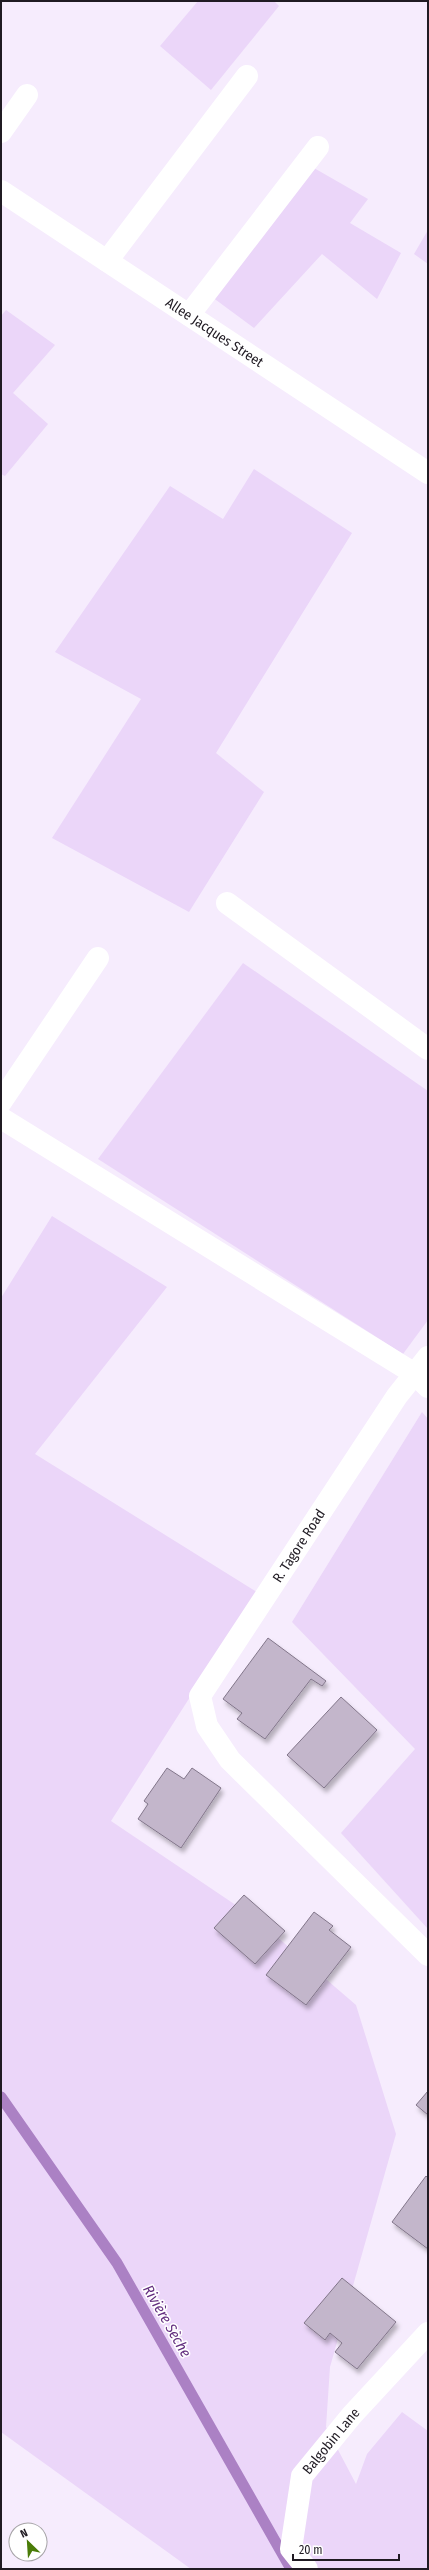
<svg xmlns="http://www.w3.org/2000/svg" width="429" height="2570" font-family="'Fira Sans Condensed',sans-serif">
	<style>
		.green { fill: #ebd6f9 }
		.lines { fill: none; stroke-linecap: round; stroke-linejoin: round }
		.stream { stroke: #ab81c4; stroke-width: 11 }
		.building { fill: #c3b6cb; stroke: #82768a; filter: url(#shadow) }
		.minor { stroke: #fff; stroke-width: 22 }
		.labels { text-anchor: middle; dominant-baseline: central; stroke-width: 3; stroke-linejoin: round; paint-order: stroke }
		.street-label { font-size: 14px; fill: #201b23; stroke: #fff }
		.water-label { font-size: 15px; font-style: italic; fill: #632e7f; stroke: #fff }
	</style>
	<defs>
		<filter id="shadow"><feDropShadow dx="2.5" dy="4.5" stdDeviation="2" flood-color="#0004"/></filter>
	</defs>
	<rect width="100%" height="100%" fill="#f6ecfd"/>
	<g class="green">
		<path d="M198,1H274L279,6L211,90L160,46Z"/>
		<path d="M314,168L368,199L350,223L401,253L377,299L322,254L254,328L212,297Z"/>
		<path d="M428,230V264L414,254Z"/>
		<path d="M6,310L55,345L13,393L48,424L5,476L1,474V316Z"/>
		<path d="M254,469L352,533L216,753L264,792L189,912L52,838L141,699L55,652L170,486L223,519Z"/>
		<path d="M243,963L428,1091V1320L403,1354L98,1159Z"/>
		<path d="M52,1216L167,1287L35,1454L257,1592L111,1821L255,1918L356,2005L396,2134L330,2367L326,2427L356,2484L367,2454L402,2412L428,2431V2569H191L1,2432V1298Z"/>
		<path d="M422,1412L428,1419V1929L341,1833L415,1749L292,1622Z"/>
	</g>
	<g class="lines">
		<path class="stream" d="M1,2097L117,2263L291,2569"/>
	</g>
	<g class="building">
		<path d="M268,1638L326,1681L322,1686L311,1679L265,1739L237,1719L242,1713L223,1699Z"/>
		<path d="M341,1697L377,1730L324,1788L287,1755Z"/>
		<path d="M167,1768L184,1779L192,1768L221,1788L181,1848L138,1819L148,1804L144,1801Z"/>
		<path d="M244,1895L285,1931L255,1964L214,1928Z"/>
		<path d="M314,1912L333,1926L329,1930L351,1947L306,2005L266,1975Z"/>
		<path d="M428,2091V2115L416,2105Z"/>
		<path d="M426,2176L428,2178V2249L392,2222Z"/>
		<path d="M342,2278L396,2322L357,2369L335,2352L342,2343L330,2333L325,2340L304,2323Z"/>
	</g>
	<g class="lines">
		<g class="minor">
			<path d="M1,132L27,95"/>
			<path id="s1" d="M1,191L428,473"/>
			<path d="M107,261L247,76"/>
			<path d="M189,315L318,147"/>
			<path d="M227,903L428,1049"/>
			<path d="M1,1102L98,958"/>
			<path d="M1,1118L415,1374L428,1387"/>
			<path d="M428,1357L397,1396L200,1696L207,1726L230,1760L428,1955"/>
			<path id="s2" d="M307,2569L291,2549L302,2476L352,2415L428,2333"/>
		</g>
	</g>
	<g class="labels">
		<g class="street-label">
			<text stroke="none"><textPath href="#s1" startOffset="256">Allee Jacques Street</textPath></text>
			<text transform="translate(299 1546) rotate(-57)">R. Tagore Road</text>
			<text stroke="none"><textPath href="#s2" startOffset="145">Balgobin Lane</textPath></text>
		</g>
		<g class="water-label">
			<text transform="translate(167 2321) rotate(60)">Rivière Sèche</text>
		</g>
	</g>
	<rect width="429" height="2570" fill="none" stroke="#201b23" stroke-width="4"/>
	<g transform="translate(28 2542) rotate(335)"><circle r="19" fill="#ffffff" stroke="#a6a4a7"/>
	<path d="M0-3L7 15L0 10L-7 15Z" fill="#4a7c08"/>
	<text y="-6" font-size="11" font-weight="bold" text-anchor="middle" fill="#201b23">N</text>
	</g>
	<path d="M293 2554v6h106v-6" fill="none" stroke="#201b23" stroke-width="2"/>
	<text x="299" y="2554" font-size="12" fill="#201b23" stroke="#ffffff" stroke-width="3" paint-order="stroke">20 m</text>
</svg>
